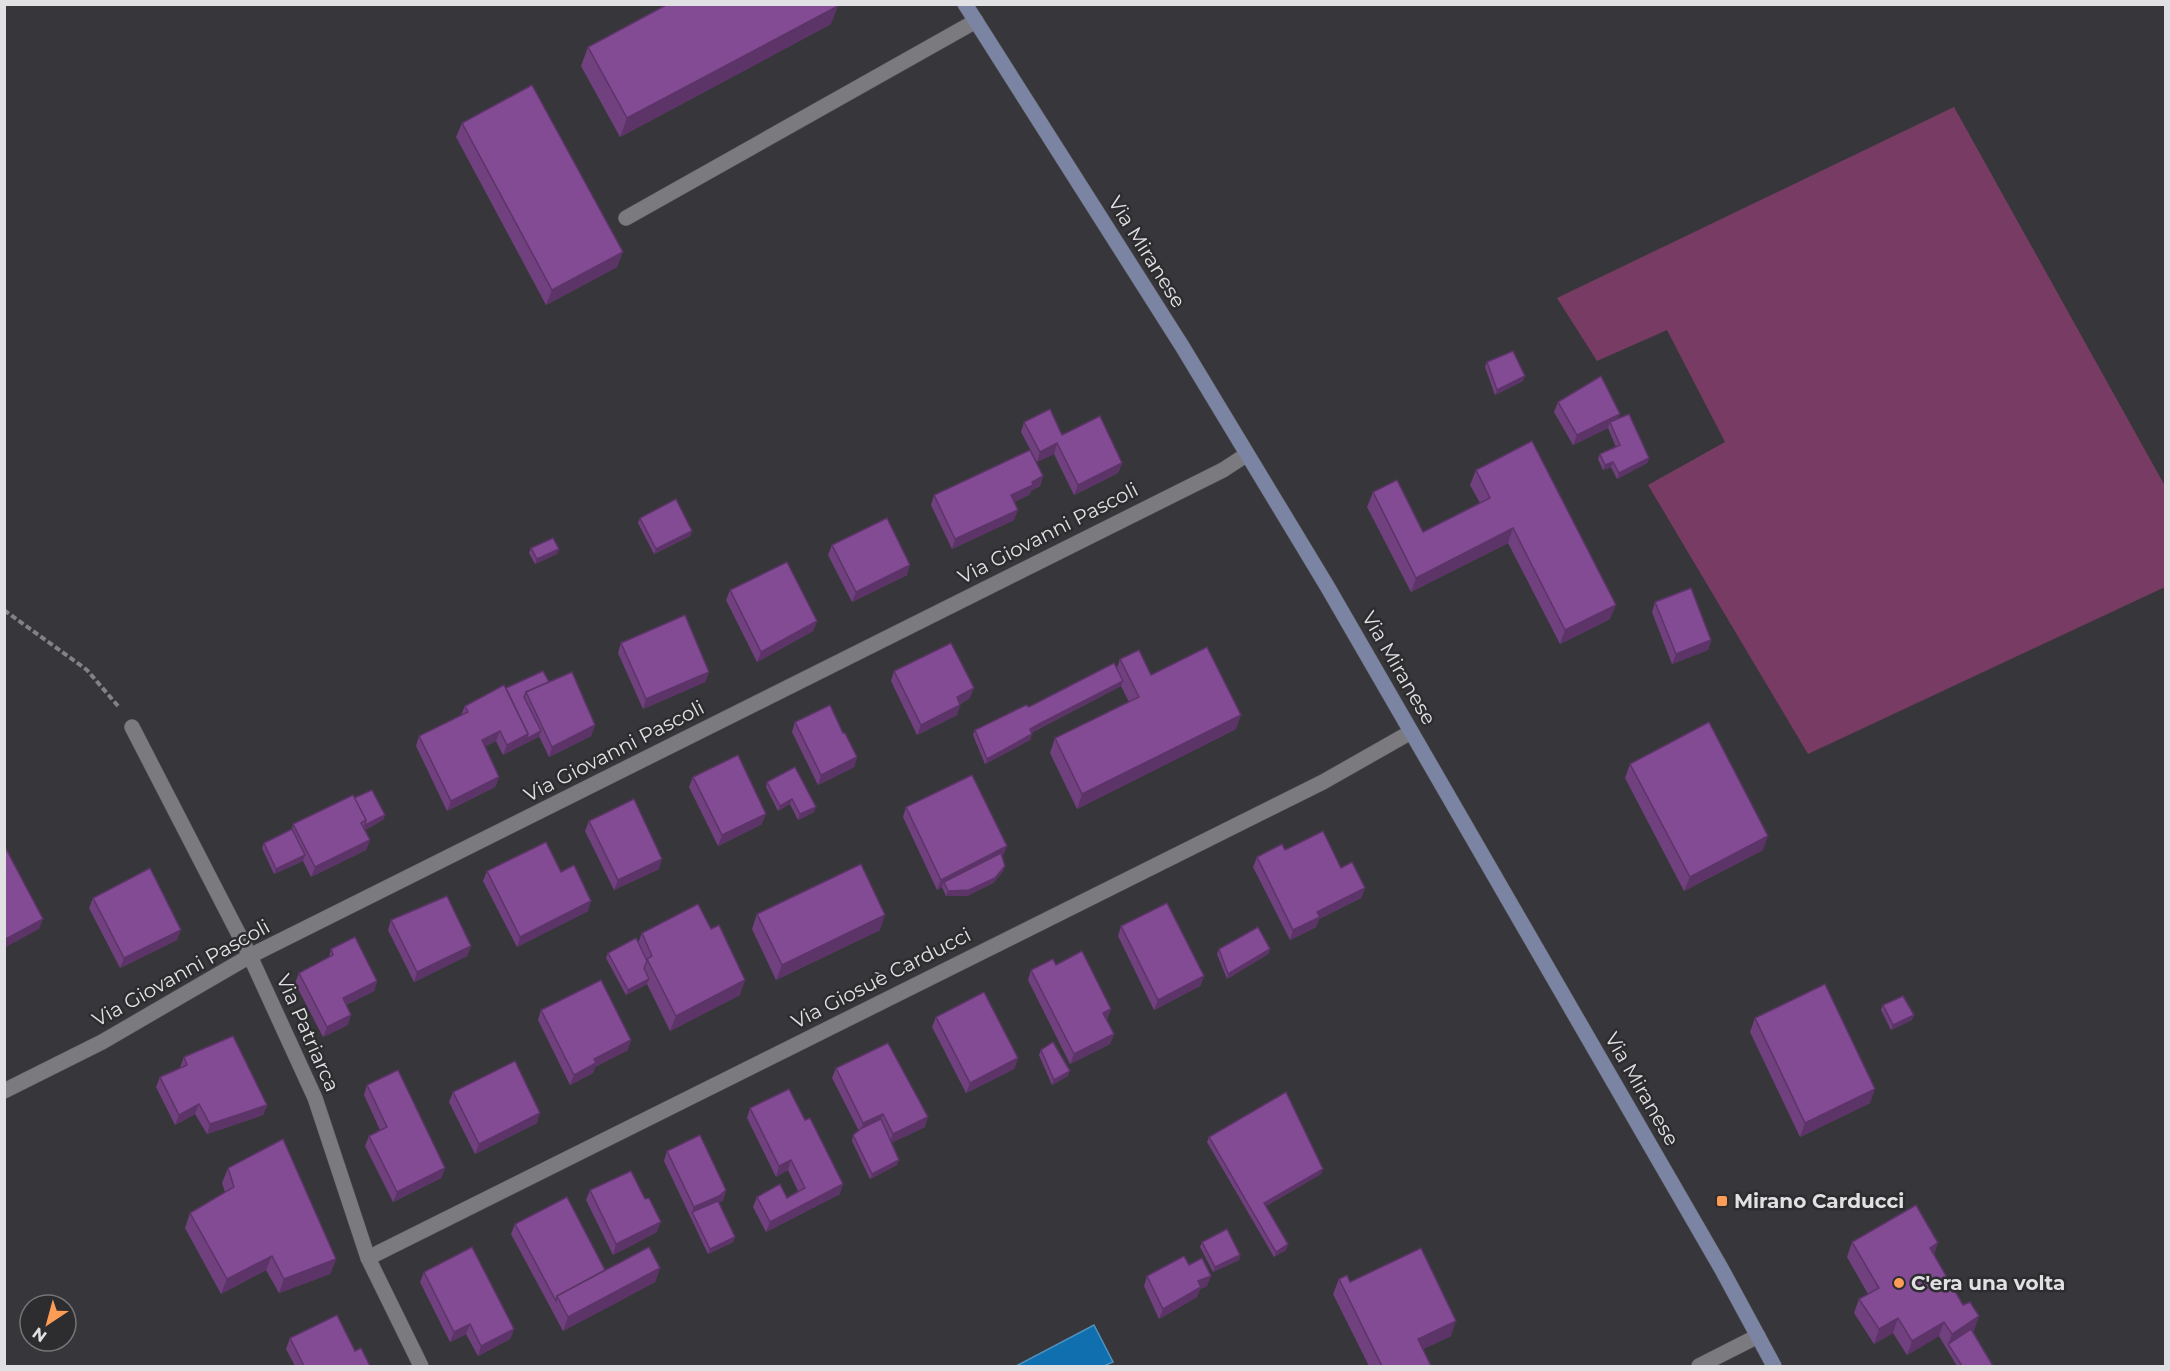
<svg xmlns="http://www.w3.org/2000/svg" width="2170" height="1371" font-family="Montserrat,sans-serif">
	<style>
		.green { fill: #783b63 }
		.water { fill: #1070af; stroke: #4f92bf; stroke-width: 1.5 }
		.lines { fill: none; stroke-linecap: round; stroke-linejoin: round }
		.lane-casing { stroke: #555558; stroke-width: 16 }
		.street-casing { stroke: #555558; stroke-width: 16 }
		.secondary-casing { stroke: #555558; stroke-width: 16 }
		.path { stroke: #828285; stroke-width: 4; stroke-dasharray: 6 3; stroke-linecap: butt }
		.lane { stroke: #7b7a7f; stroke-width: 15 }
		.street { stroke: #7b7a7f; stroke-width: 15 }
		.secondary { stroke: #7c84a4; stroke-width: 15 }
		.wall { fill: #71407f }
		.shaded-wall { fill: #5c3468 }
		.building { fill: #834b94; stroke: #5c3468; stroke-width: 1.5 }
		.poi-dot { fill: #fd9c56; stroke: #2d2d30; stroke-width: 2 }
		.labels { text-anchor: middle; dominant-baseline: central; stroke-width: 5; stroke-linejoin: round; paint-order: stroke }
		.street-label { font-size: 20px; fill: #e1e1e3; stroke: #2d2d30 }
		.poi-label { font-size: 20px; font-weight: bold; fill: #e1e1e3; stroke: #2d2d30; text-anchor: start }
	</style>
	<rect width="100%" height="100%" fill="#37373b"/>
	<path class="green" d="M1954,107L2165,486V587L1808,754L1648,485L1725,442L1667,330L1597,361L1557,298Z"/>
	<path class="water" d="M1094,1325L1113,1362L1104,1366H1016Z"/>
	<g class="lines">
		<defs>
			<path id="lane" d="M626,218L976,21"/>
			<g id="street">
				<path d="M132,727L250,956L315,1098L368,1258L421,1366"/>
				<path d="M4,1091L102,1042L250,956L1223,470L1246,455"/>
				<path d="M368,1258L1323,782L1411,732"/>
				<path d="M1699,1366L1758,1336"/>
			</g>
			<path id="secondary" d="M965,4L1182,346L1327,586L1721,1268L1774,1366"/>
		</defs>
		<use href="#lane" class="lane-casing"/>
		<use href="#street" class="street-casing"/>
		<use href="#secondary" class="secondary-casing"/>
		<path class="path" d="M4,610L87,670L118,706"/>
		<use href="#lane" class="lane"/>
		<use href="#street" class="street"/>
		<use href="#secondary" class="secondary"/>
	</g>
	<g class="wall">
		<path d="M831,24L620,137L581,66L588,47Z"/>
		<path d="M462,123L617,267L546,305L456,137Z"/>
		<path d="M1487,362L1523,381L1495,395L1485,367Z"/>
		<path d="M1558,402L1618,419L1649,458L1647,463L1617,479L1611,467L1603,470L1598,459L1600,454L1616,447L1608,428L1573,445L1554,412Z"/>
		<path d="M1024,422L1062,435L1122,463L1118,473L1074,495L1054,454L1037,462L1021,432Z"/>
		<path d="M1476,470L1610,619L1560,644L1508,543L1411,592L1367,507L1373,492L1423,532L1480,503L1470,485Z"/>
		<path d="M1043,476L1040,486L1031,491L1029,495L1014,502V520L952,549L931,505L934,495Z"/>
		<path d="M640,518L692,531L690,536L654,554L638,523Z"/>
		<path d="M832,545L907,575L852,602L828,555Z"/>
		<path d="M531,548L559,549L557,554L535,564L529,553Z"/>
		<path d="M730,590L817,621L813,631L757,662L726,600Z"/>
		<path d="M1655,602L1711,640L1708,650L1672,664L1652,612Z"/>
		<path d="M621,643L709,672L705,682L643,709L618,653Z"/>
		<path d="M1120,659L1151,675L1236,729L1077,809L1050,753L1055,738L1129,702L1121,686L1031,733L1032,734L1030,740L985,764L973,735L975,730L1029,707L1117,668Z"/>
		<path d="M894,671L970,698L960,704L957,715L917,735L891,681Z"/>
		<path d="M549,682L595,725L591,736L549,757L539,736L503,755L496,741L485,746L499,777L495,787L447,811L416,746L419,736L461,715L465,706L506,688Z"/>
		<path d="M795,722L857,757L854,767L818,785L792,732Z"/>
		<path d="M1630,764L1763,850L1684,891L1625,778Z"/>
		<path d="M693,777L762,824L718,846L689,787Z"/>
		<path d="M767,782L814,812L798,820L790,804L778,811L766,787Z"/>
		<path d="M354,798L385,815L383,820L365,830L370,840L366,850L311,877L303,861L274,874L262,848L264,843L292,829L293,824Z"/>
		<path d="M906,807L1003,856L1002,857L1005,866L1003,871L993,883L967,896H946L942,887L937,890L903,817Z"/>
		<path d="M589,821L659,869L614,890L585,831Z"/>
		<path d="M1285,850L1341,868L1365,888L1361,898L1319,919L1316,927L1290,940L1253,867L1257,857Z"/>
		<path d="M487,871L561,872L588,911L517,947L483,881Z"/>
		<path d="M93,898L177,940L120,968L89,908Z"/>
		<path d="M757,914L880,930L776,980L752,929Z"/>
		<path d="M391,920L471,946L467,956L414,982L388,930Z"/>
		<path d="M1121,926L1204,976L1200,986L1154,1010L1118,936Z"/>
		<path d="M642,933L740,995L670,1031L647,984L626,995L606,958L608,953L638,943Z"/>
		<path d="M331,949L377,981L374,991L346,1005L348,1025L323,1037L295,983L299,973L329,957Z"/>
		<path d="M1219,949H1270L1268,954L1227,979L1217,954Z"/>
		<path d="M1056,965L1111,1009L1107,1019H1106L1114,1034L1110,1044L1070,1064L1028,980L1031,970Z"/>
		<path d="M1883,1005L1912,1020L1891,1030L1881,1010Z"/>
		<path d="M541,1010L628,1050L595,1067L593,1073L570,1085L538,1020Z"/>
		<path d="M936,1017L1018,1058L1014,1069L966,1093L932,1027Z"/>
		<path d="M1755,1018L1870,1103L1800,1137L1750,1032Z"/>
		<path d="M1041,1050L1068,1076L1052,1085L1039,1055Z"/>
		<path d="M184,1057L267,1105L263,1115L207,1134L195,1114L175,1125L156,1087L160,1077L181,1068L180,1067Z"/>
		<path d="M836,1068L925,1127L891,1143L897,1165L870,1179L852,1141L853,1135L859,1131L832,1078Z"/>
		<path d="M367,1085L445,1168L441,1178L393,1202L365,1146L369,1136L380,1130L364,1095Z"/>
		<path d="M453,1092L537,1123L475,1154L449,1102Z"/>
		<path d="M750,1108L840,1194L766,1232L753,1207L757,1197L787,1198L798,1191L788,1170L776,1177L747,1118Z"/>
		<path d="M1209,1137L1321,1174L1266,1206L1288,1244L1286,1250L1274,1257L1207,1142Z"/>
		<path d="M667,1151L726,1190L723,1200L719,1203L735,1237L733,1242L708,1254L664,1161Z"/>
		<path d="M228,1168L336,1259L330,1274L279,1293L266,1270L221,1294L185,1228L190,1213L225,1192L222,1183Z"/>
		<path d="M590,1190L657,1232L613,1255L586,1200Z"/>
		<path d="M515,1224L605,1270L660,1268L655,1282L563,1331L511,1234Z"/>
		<path d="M1202,1242L1240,1255L1239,1260L1213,1272L1200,1247Z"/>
		<path d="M1852,1242L1934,1255L1974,1331L1972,1332L1993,1366H1957L1939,1336L1907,1355L1893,1333L1874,1344L1854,1313L1859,1299L1868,1294L1847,1257Z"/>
		<path d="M1189,1265L1207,1286L1200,1289L1197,1297L1159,1319L1144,1286L1147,1276Z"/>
		<path d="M424,1272L514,1329L510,1339L478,1356L466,1334L450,1342L420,1282Z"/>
		<path d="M1339,1279L1350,1282L1451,1336L1423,1349L1431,1366H1369L1333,1294Z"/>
		<path d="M290,1338L355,1351L370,1366H295L286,1349Z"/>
	</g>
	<g class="shaded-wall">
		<path d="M838,6L831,24L620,137L627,118Z"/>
		<path d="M623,252L617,267L546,305L552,290Z"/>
		<path d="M1525,376L1523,381L1495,395L1497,390Z"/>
		<path d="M1620,414L1616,424L1610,422L1608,428L1573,445L1577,435Z"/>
		<path d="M1057,443L1054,454L1037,462L1040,452Z"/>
		<path d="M1649,458L1647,463L1617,479L1619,473Z"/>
		<path d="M1613,462L1611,467L1603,470L1605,465Z"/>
		<path d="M1122,463L1118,473L1074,495L1078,485Z"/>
		<path d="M1043,476L1040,486L1031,491L1029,495L1007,505L1011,495L1032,482Z"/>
		<path d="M1018,510L1014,520L952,549L955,539Z"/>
		<path d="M1513,528L1508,543L1411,592L1416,578Z"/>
		<path d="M692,531L690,536L654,554L656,549Z"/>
		<path d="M559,549L557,554L535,564L537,559Z"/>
		<path d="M910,565L907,575L852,602L856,592Z"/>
		<path d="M1616,605L1610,619L1560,644L1565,630Z"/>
		<path d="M817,621L813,631L757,662L761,652Z"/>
		<path d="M1711,640L1708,650L1672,664L1676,654Z"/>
		<path d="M709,672L705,682L643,709L646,699Z"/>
		<path d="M1123,681L1121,686L1028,734L1030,729Z"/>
		<path d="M974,688L970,698L953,707L957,697Z"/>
		<path d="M960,705L957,715L917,735L921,725Z"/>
		<path d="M1241,715L1236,729L1077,809L1082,794Z"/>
		<path d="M595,725L591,736L549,757L552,747Z"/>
		<path d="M500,731L496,741L478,750L482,740Z"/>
		<path d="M541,731L539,737L503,755L507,745L528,734Z"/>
		<path d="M1032,734L1030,740L985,764L987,759Z"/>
		<path d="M857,757L854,767L818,785L821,775Z"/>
		<path d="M499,777L495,787L447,811L451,801Z"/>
		<path d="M792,799L790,804L778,811L780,806Z"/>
		<path d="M816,807L814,812L798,820L800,814Z"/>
		<path d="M766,814L762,824L718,846L722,835Z"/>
		<path d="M385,815L383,820L363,831L365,825Z"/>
		<path d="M1768,836L1763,850L1684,891L1690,877Z"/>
		<path d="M370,840L366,850L311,877L315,867Z"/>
		<path d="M1007,846L1003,856L945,886L944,882L942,887L937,890L941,880Z"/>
		<path d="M305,855L303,861L274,874L276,869Z"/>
		<path d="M662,859L659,869L614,890L618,880Z"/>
		<path d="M1005,866L1003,871L993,883L967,896H946L948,891Z"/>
		<path d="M1365,888L1361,898L1319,919L1316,927L1290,940L1293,930L1317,912Z"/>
		<path d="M591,901L588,911L517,947L520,937Z"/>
		<path d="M885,915L880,930L776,980L782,965Z"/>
		<path d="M43,919L39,929L4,948V940Z"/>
		<path d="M181,930L177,940L120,968L124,958Z"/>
		<path d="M471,946L467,956L414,982L417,972Z"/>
		<path d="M1270,949L1268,954L1227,979L1228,974Z"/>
		<path d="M1204,976L1200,986L1154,1010L1158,1000Z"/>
		<path d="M649,979L647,984L626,995L628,990Z"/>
		<path d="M745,980L740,995L670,1031L676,1016Z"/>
		<path d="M377,981L374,991L339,1008L343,998Z"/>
		<path d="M1111,1009L1107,1019L1099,1023L1103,1013Z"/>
		<path d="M351,1015L348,1025L323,1037L327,1027Z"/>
		<path d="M1914,1015L1912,1020L1891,1030L1893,1025Z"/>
		<path d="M1114,1034L1110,1044L1070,1064L1074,1054Z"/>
		<path d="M631,1040L628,1050L595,1067L593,1073L570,1085L574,1075L594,1059Z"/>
		<path d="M1018,1058L1014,1069L966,1093L970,1083Z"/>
		<path d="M1070,1071L1068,1076L1052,1085L1054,1080Z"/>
		<path d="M1875,1089L1870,1103L1800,1137L1805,1123Z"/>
		<path d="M199,1104L195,1114L175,1125L179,1115Z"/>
		<path d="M267,1105L263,1115L207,1134L210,1124Z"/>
		<path d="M540,1113L537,1123L475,1154L479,1144Z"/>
		<path d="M883,1114L879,1124L860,1133L863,1123Z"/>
		<path d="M928,1117L925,1127L889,1144L893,1134Z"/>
		<path d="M791,1160L788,1170L776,1177L779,1166Z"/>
		<path d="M899,1160L897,1165L870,1179L872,1174Z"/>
		<path d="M445,1168L441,1178L393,1202L397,1192Z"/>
		<path d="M1323,1169L1321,1174L1262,1208L1264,1203Z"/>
		<path d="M843,1184L840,1194L766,1232L770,1222Z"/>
		<path d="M726,1190L723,1200L716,1206L692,1212L694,1207Z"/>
		<path d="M661,1222L657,1232L613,1255L616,1244Z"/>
		<path d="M735,1237L733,1242L708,1254L710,1249Z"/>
		<path d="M1938,1243L1933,1258L1930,1248Z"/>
		<path d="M1288,1244L1286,1250L1274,1257L1276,1252Z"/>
		<path d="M1240,1255L1239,1260L1213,1272L1215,1267Z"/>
		<path d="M272,1256L266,1270L221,1294L227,1279Z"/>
		<path d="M336,1259L330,1274L279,1293L284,1279Z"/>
		<path d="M660,1268L655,1282L563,1331L568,1317Z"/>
		<path d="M1211,1276L1207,1286L1200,1289L1197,1297L1159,1319L1163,1309L1198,1281Z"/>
		<path d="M1979,1316L1974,1331L1950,1347L1948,1344L1952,1334Z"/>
		<path d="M1898,1318L1893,1333L1874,1344L1879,1329Z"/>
		<path d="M1456,1321L1451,1336L1413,1354L1418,1339Z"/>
		<path d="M1944,1322L1939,1336L1907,1355L1912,1341Z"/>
		<path d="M470,1324L466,1334L450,1342L454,1332Z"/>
		<path d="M514,1329L510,1339L478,1356L481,1346Z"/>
	</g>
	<g class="building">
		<path d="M668,4H837L838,6L627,118L588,47Z"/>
		<path d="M532,85L623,252L552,290L462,123Z"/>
		<path d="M1513,351L1525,376L1497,390L1487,362Z"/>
		<path d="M1601,376L1620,414L1577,435L1558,402Z"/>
		<path d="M1050,409L1062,435L1100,416L1122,463L1078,485L1057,443L1040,452L1024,422Z"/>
		<path d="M1629,414L1649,458L1619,473L1613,462L1605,465L1600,454L1620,445L1610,422Z"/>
		<path d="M1532,441L1616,605L1565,630L1513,528L1416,578L1373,492L1397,480L1423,532L1490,498L1476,470Z"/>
		<path d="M1030,450L1043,476L1032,482L1033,485L1011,495L1018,510L955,539L934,495Z"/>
		<path d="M676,499L692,531L656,549L640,518Z"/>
		<path d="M887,518L910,565L856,592L832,545Z"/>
		<path d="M553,538L559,549L537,559L531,548Z"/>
		<path d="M787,562L817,621L761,652L730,590Z"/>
		<path d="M1691,588L1711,640L1676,654L1655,602Z"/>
		<path d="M685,615L709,672L646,699L621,643Z"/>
		<path d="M951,643L974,688L957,697L960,705L921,725L894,671Z"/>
		<path d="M1207,647L1241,715L1082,794L1055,738L1139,697L1120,659L1139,650L1151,675Z"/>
		<path d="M1114,663L1123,681L1039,724L1030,729L1032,734L987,759L975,730L1026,705L1029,707Z"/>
		<path d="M543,671L549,682L526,692L524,697L541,731L526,739L528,734L506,688Z"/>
		<path d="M572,672L595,725L552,747L526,692Z"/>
		<path d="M504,685L528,734L507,745L500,731L482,740L499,777L451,801L419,736L468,712L465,706Z"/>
		<path d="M830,705L843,733H845L857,757L821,775L795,722Z"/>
		<path d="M1709,722L1768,836L1690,877L1630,764Z"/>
		<path d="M738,755L766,814L722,835L693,777Z"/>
		<path d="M795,767L816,807L800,814L792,799L780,806L767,782Z"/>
		<path d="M972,775L1007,846L941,880L906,807Z"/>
		<path d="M372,790L385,815L365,825L366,820L354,798Z"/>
		<path d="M353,795L366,820L361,823L370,840L315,867L293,824Z"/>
		<path d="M634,799L662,859L618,880L589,821Z"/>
		<path d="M292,829L305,855L276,869L264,843Z"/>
		<path d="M1323,831L1341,868L1352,862L1365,888L1317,912L1320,917L1293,930L1257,857L1282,844L1285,850Z"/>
		<path d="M546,842L561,872L574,865L591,901L520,937L487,871Z"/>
		<path d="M4,849H6L43,919L4,940Z"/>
		<path d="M1001,853L1005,866L995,878L969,890L948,891L944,882Z"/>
		<path d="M861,864L885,915L782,965L757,914Z"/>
		<path d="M150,868L181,930L124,958L93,898Z"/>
		<path d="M447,896L471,946L417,972L391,920Z"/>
		<path d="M1167,903L1204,976L1158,1000L1121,926Z"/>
		<path d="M698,904L711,929L719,925L745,980L676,1016L647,959L652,956L642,933Z"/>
		<path d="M1258,927L1270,949L1228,974L1219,949Z"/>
		<path d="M355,937L377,981L343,998L351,1015L327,1027L299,973L333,955L331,949Z"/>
		<path d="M636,938L647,961L644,968L649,979L628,990L608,953Z"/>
		<path d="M1082,951L1111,1009L1103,1013L1114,1034L1074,1054L1031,970L1053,959L1056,965Z"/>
		<path d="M601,980L631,1040L594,1059L596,1063L574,1075L541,1010Z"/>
		<path d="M1825,984L1875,1089L1805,1123L1755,1018Z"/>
		<path d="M984,992L1018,1058L970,1083L936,1017Z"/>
		<path d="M1903,996L1914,1015L1893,1025L1883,1005Z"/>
		<path d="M233,1036L267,1105L210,1124L199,1104L179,1115L160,1077L187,1065L184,1057Z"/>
		<path d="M1053,1042L1070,1071L1054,1080L1041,1050Z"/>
		<path d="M888,1043L928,1117L893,1134L883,1114L863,1123L836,1068Z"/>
		<path d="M515,1061L540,1113L479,1144L453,1092Z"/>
		<path d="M398,1070L445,1168L397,1192L369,1136L387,1127L367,1085Z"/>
		<path d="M789,1089L805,1120L810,1118L843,1184L770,1222L757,1197L780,1184L787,1198L805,1188L791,1160L779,1166L750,1108Z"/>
		<path d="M1286,1092L1323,1169L1264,1203L1288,1244L1276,1252L1209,1137Z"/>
		<path d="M881,1119L899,1160L872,1174L853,1135L862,1128Z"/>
		<path d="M700,1135L726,1190L719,1196L694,1207L667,1151Z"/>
		<path d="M283,1139L336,1259L284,1279L272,1256L227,1279L190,1213L234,1187L228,1168Z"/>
		<path d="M631,1171L645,1199L649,1198L661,1222L616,1244L590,1190Z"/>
		<path d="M567,1197L605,1270L557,1296L556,1301L515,1224Z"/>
		<path d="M718,1201L735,1237L710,1249L692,1212Z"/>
		<path d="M1916,1205L1938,1243L1930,1248L1963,1305L1970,1302L1979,1316L1952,1334L1944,1322L1912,1341L1898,1318L1879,1329L1859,1299L1879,1288L1852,1242Z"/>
		<path d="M1227,1229L1240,1255L1215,1267L1202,1242Z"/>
		<path d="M472,1247L514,1329L481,1346L470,1324L454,1332L424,1272Z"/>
		<path d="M649,1247L660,1268L568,1317L557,1296Z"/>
		<path d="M1421,1248L1456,1321L1418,1339L1431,1366H1382L1339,1279L1347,1275L1350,1282Z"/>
		<path d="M1184,1256L1189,1265L1202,1258L1211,1276L1198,1281L1201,1287L1163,1309L1147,1276Z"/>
		<path d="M337,1315L355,1351L361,1348L370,1366H304L290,1338Z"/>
		<path d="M1971,1329L1993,1366H1962L1948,1344Z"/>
	</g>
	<g class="poi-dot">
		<rect x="1716" y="1195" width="12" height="12" rx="3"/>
		<circle cx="1899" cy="1283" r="6"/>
	</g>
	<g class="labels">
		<g class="street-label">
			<text transform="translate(1147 252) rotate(58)">Via Miranese</text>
			<text transform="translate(1048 533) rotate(-27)">Via Giovanni Pascoli</text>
			<text transform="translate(1399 668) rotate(60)">Via Miranese</text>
			<text transform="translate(614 751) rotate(-27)">Via Giovanni Pascoli</text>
			<text transform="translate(181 973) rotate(-29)">Via Giovanni Pascoli</text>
			<text transform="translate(881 978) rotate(-27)">Via Giosuè Carducci</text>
			<text transform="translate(308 1033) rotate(66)">Via Patriarca</text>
			<text transform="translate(1642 1089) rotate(60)">Via Miranese</text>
		</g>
		<g class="poi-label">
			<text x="1734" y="1201">Mirano Carducci</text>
			<text x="1911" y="1283">C'era una volta</text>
		</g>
	</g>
	<rect width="2170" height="1371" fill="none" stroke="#e1e1e3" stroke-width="12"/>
	<g transform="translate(48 1323) rotate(216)"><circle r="28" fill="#2d2d30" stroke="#757578" stroke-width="1.5"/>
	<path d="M0-4.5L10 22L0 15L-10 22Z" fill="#fd9c56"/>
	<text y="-9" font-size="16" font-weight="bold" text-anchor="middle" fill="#e1e1e3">N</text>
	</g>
</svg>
